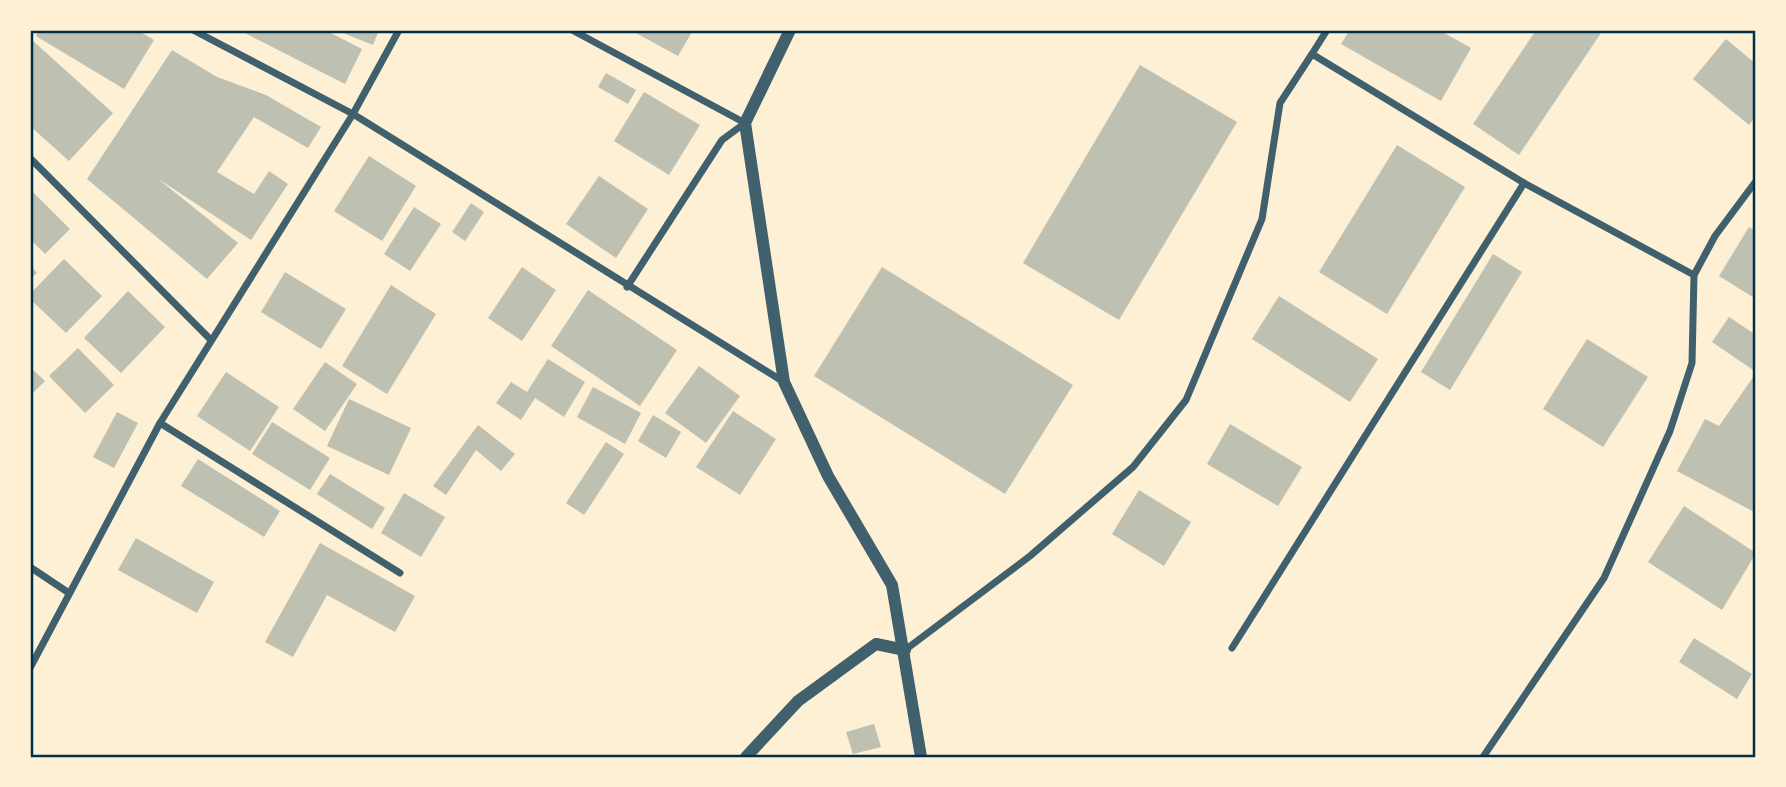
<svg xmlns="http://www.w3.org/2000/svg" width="1786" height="787" font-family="'Source Serif 4',serif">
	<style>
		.building { fill: #bec0b2 }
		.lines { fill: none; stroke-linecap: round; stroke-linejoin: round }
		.minor { stroke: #3f606c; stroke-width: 7 }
		.tertiary { stroke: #3f606c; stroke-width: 12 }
		.neatline { fill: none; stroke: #003049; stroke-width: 2.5 }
	</style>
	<rect width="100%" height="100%" fill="#fdf0d5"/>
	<g class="building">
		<path d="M39,30H137L154,40L124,89L36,36Z"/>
		<path d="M239,30H325L362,49L345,84Z"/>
		<path d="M345,30H379L373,45L343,33Z"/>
		<path d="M636,30H693L678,56L634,32Z"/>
		<path d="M1350,30H1439L1471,48L1441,101L1341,44Z"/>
		<path d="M1536,30H1596L1601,33L1519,155L1473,124Z"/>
		<path d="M1726,39L1756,64V116L1749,125L1693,79Z"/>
		<path d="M33,41L113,113L69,161L30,126V44Z"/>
		<path d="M172,50L217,77L266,95L321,127L308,148L254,117L217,172L254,194L269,171L288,184L251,240L157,178L238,243L207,279L87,179Z"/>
		<path d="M1140,65L1237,122L1119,320L1023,263Z"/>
		<path d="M606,73L636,90L628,104L598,87Z"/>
		<path d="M644,92L700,125L669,175L614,141Z"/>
		<path d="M1397,145L1465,187L1387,314L1319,272Z"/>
		<path d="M369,156L416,186L382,241L334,211Z"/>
		<path d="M599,176L648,209L616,258L566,224Z"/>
		<path d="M30,189L70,229L45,254L30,239Z"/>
		<path d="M471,203L484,212L465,241L452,232Z"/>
		<path d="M414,207L441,224L410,271L384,254Z"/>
		<path d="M1749,227L1756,231V299L1719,276Z"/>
		<path d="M1493,254L1522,272L1450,390L1421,372Z"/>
		<path d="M64,259L102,296L66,333L30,299V294Z"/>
		<path d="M30,265L37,273L30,279Z"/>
		<path d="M522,267L556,290L522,341L488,318Z"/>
		<path d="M882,267L1073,385L1005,494L814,376Z"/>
		<path d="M285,272L346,309L321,349L261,312Z"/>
		<path d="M391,285L436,314L387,394L342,366Z"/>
		<path d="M588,290L677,350L640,406L551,346Z"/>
		<path d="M128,291L165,327L121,373L84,338Z"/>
		<path d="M1279,296L1378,359L1350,402L1252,339Z"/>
		<path d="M1729,317L1756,335V372L1712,342Z"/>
		<path d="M1587,339L1648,377L1603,447L1543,409Z"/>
		<path d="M78,348L114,385L85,413L49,376Z"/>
		<path d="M548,359L585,382L564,417L535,398L521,420L496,403L511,382L527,392Z"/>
		<path d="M325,362L357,384L325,431L293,409Z"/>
		<path d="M699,366L740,396L706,443L665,413Z"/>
		<path d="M30,367L45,381L30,396Z"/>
		<path d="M226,372L279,407L250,451L197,416Z"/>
		<path d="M1756,373V513L1677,471L1705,419L1719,426Z"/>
		<path d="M593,387L641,413L625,444L577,417Z"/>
		<path d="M349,399L411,428L389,475L327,446Z"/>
		<path d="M733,411L776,439L740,495L696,467Z"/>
		<path d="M117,412L138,423L114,468L93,457Z"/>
		<path d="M653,415L681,432L666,458L638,441Z"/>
		<path d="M272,422L330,458L310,490L252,454Z"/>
		<path d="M1230,424L1302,467L1278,506L1207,464Z"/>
		<path d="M478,425L515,454L501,471L476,450L446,495L433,486Z"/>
		<path d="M606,442L624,454L584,515L566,503Z"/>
		<path d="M198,459L280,511L264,537L181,486Z"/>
		<path d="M330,474L385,508L372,529L317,494Z"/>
		<path d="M1139,490L1191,522L1164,566L1112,534Z"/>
		<path d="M404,493L445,517L421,557L381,533Z"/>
		<path d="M1684,506L1756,553L1722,610L1648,562Z"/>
		<path d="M136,538L214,582L197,613L118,570Z"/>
		<path d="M320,543L415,596L395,632L327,595L293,657L265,642Z"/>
		<path d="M1694,638L1752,674L1737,699L1679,662Z"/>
		<path d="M874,724L881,747L853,754L846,732Z"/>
	</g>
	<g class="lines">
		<g class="minor">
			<path d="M193,30L353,114L784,382"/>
			<path d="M572,30L745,123L722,140L627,287"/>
			<path d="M1327,30L1312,54L1524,183L1694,275"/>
			<path d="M30,158L211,340"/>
			<path d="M160,423L400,573"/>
			<path d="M30,567L69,593"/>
			<path d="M1232,648L1524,183"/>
			<path d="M905,650L1030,556L1133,467L1186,400L1262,219L1280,103L1312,54"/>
			<path d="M30,668L160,423L353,114L399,30"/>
			<path d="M1483,757L1604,578L1670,431L1692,363L1694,275L1715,236L1756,181"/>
		</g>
		<g class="tertiary">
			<path d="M790,30L745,123L784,382L828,476L892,585L921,757"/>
			<path d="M746,757L798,701L876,644L905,650"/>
		</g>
	</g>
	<rect width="1786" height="787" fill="none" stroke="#fdf0d5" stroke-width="63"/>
	<rect x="32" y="32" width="1722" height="724" class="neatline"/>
</svg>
